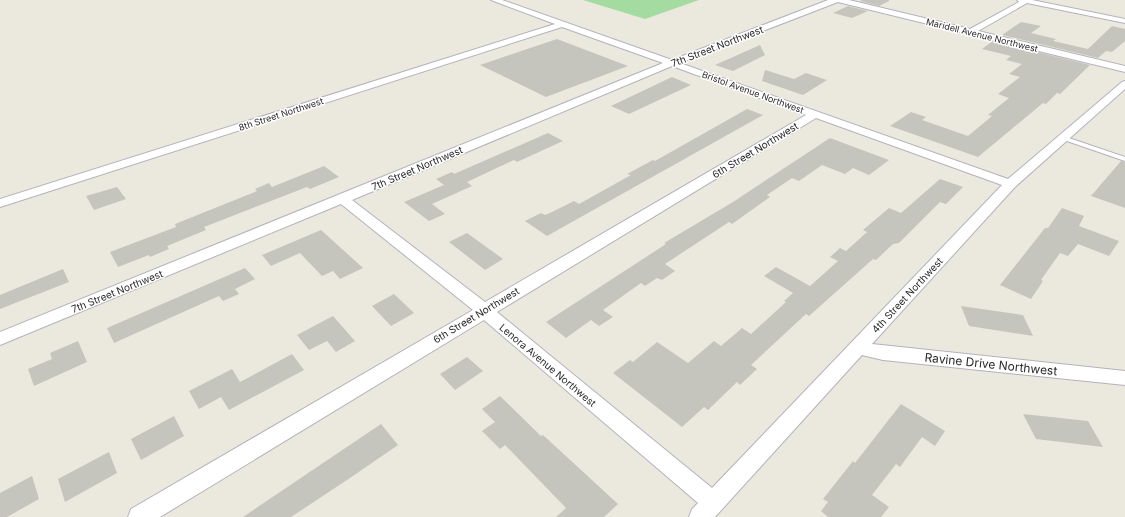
<svg xmlns="http://www.w3.org/2000/svg" width="1125" height="517" font-family="Inter,sans-serif">
	<style>
		.green { fill: #a4dba1 }
		.building { fill: #c6c5bd }
		.lines { fill: none; stroke-linecap: round; stroke-linejoin: round }
		.service-casing { stroke: #b3b2bc; stroke-width: 2 }
		.minor-casing { stroke: #b3b2bc; stroke-width: 2 }
		.service { fill: #fff; fill-rule: evenodd }
		.minor { fill: #fff; fill-rule: evenodd }
		.labels { text-anchor: middle; dominant-baseline: central; stroke-width: 3; stroke-linejoin: round; paint-order: stroke }
		.far-street-label { font-size: 9px; fill: #2a2a2a; stroke: #fff }
		.street-label { font-size: 10px; fill: #2a2a2a; stroke: #fff }
		.near-street-label { font-size: 12px; fill: #2a2a2a; stroke: #fff }
	</style>
	<rect width="100%" height="100%" fill="#ebe9de"/>
	<path class="green" d="M583,0H699L645,19Z"/>
	<g class="building">
		<path d="M862,0H889V1L879,6L860,1Z"/>
		<path d="M848,6L868,11L852,18L833,13Z"/>
		<path d="M1021,22L1041,26L1031,33L1056,39L1053,41L1088,49L1112,26L1125,29V41L1112,52L1106,51L1098,58L1002,35Z"/>
		<path d="M557,39L628,66L546,97L480,65Z"/>
		<path d="M993,41L1090,65L1060,94L1057,93L1046,104L1043,103L978,157L890,126L911,112L926,117L922,120L968,136L992,116L988,115L1009,98L998,94L1020,77L1009,74L1022,64L1006,60L1011,56L982,49Z"/>
		<path d="M760,45L765,55L733,71L715,65Z"/>
		<path d="M765,70L794,79L806,73L827,80L803,95L762,81Z"/>
		<path d="M672,77L691,85L629,114L611,106Z"/>
		<path d="M747,109L763,115L547,236L525,221L541,213L545,215L552,212L574,201L579,204L631,175L627,174L653,160L655,161Z"/>
		<path d="M548,133L563,141L517,162L514,160L467,182L472,186L432,204L445,214L429,221L404,202L444,185L436,179L452,172L454,174Z"/>
		<path d="M830,138L889,160L869,175L853,168L845,174L822,165L799,181L792,178L767,195L770,197L732,224L729,222L665,264L675,271L662,280L657,278L645,286L641,283L603,310L613,317L599,326L591,320L566,338L546,322L666,244L664,243L733,202Z"/>
		<path d="M1121,161L1125,162V208L1091,196Z"/>
		<path d="M324,166L339,177L310,189L307,187L204,227L206,230L167,246L169,249L150,257L149,255L118,267L110,252L176,227L175,224L257,191L255,189L269,183L272,187Z"/>
		<path d="M940,179L963,187L946,204L940,202L899,243L893,244L876,260L873,259L809,316L806,314L751,365L757,369L740,385L737,382L708,410L704,407L682,427L613,373L630,360L633,362L657,342L688,363L714,341L721,346L742,328L751,334L786,302L784,301L793,293L764,276L776,267L810,286L838,261L830,257L840,248L846,251L867,232L863,230L889,208L901,213Z"/>
		<path d="M117,187L126,199L94,210L86,196Z"/>
		<path d="M1062,208L1084,216L1079,226L1119,241L1109,256L1078,244L1068,256L1060,253L1041,280L1043,281L1031,299L1000,285L1045,228H1048Z"/>
		<path d="M321,230L363,268L340,279L333,271L322,276L300,253L271,266L262,255Z"/>
		<path d="M467,233L503,259L485,270L449,242Z"/>
		<path d="M245,268L255,279L235,289L239,294L223,301L219,296L114,343L107,328Z"/>
		<path d="M63,269L69,282L0,309V295Z"/>
		<path d="M394,294L414,313L391,326L372,306Z"/>
		<path d="M961,306L1023,315L1033,336L969,326Z"/>
		<path d="M333,316L355,341L336,352L327,341L309,350L297,335Z"/>
		<path d="M78,341L87,362L34,386L28,369L52,359L50,353Z"/>
		<path d="M292,354L304,370L229,410L221,397L199,409L189,391L232,369L240,382Z"/>
		<path d="M467,357L483,371L455,390L440,374Z"/>
		<path d="M500,396L541,436L543,435L618,504L604,517H556L566,508L505,445L500,449L482,431L495,422L482,409Z"/>
		<path d="M901,404L945,431L935,446L922,437L900,467L896,464L872,495L889,507L881,517H828L821,511L828,502L823,499L853,461L855,463Z"/>
		<path d="M1023,414L1088,421L1103,447L1036,439Z"/>
		<path d="M174,416L184,436L141,460L131,439Z"/>
		<path d="M381,424L398,445L350,478L291,517H243Z"/>
		<path d="M109,452L117,473L65,502L58,479Z"/>
		<path d="M32,476L39,499L7,517H0V493Z"/>
	</g>
	<g class="lines">
		<defs>
			<path id="service" d="M1063,136L1125,157V161L1061,139L1060,138Z"/>
			<path id="minor" d="M491,0H502L672,60L828,0H849L970,29L1019,2L1017,0H1032L1125,19V23L1027,3L978,31L1125,66V72L838,2L680,63L1008,179L1122,82L1125,81V89L1015,187L872,344L1125,371V385L883,360L862,355L715,517H689L692,509L698,503L484,320L160,517H128L131,509L473,310L341,204L0,345V332L663,63L562,27L0,207V199L555,24ZM672,66L806,115L485,302L352,200ZM816,118L1002,185L712,488L497,312Z"/>
		</defs>
		<use href="#service" class="service-casing"/>
		<use href="#minor" class="minor-casing"/>
		<use href="#service" class="service"/>
		<use href="#minor" class="minor"/>
	</g>
	<g class="labels">
		<g class="far-street-label">
			<text transform="translate(982 35) rotate(14)">Maridell Avenue Northwest</text>
			<text transform="translate(753 92) rotate(20)">Bristol Avenue Northwest</text>
			<text transform="translate(281 114) rotate(-18)">8th Street Northwest</text>
		</g>
		<g class="street-label">
			<text transform="translate(717 46) rotate(-21)">7th Street Northwest</text>
			<text transform="translate(755 150) rotate(-31)">6th Street Northwest</text>
			<text transform="translate(417 168) rotate(-23)">7th Street Northwest</text>
			<text transform="translate(117 291) rotate(-22)">7th Street Northwest</text>
			<text transform="translate(907 295) rotate(-47)">4th Street Northwest</text>
			<text transform="translate(476 315) rotate(-31)">6th Street Northwest</text>
			<text transform="translate(548 365) rotate(40)">Lenora Avenue Northwest</text>
		</g>
		<g class="near-street-label">
			<text transform="translate(991 364) rotate(6)">Ravine Drive Northwest</text>
		</g>
	</g>
</svg>
